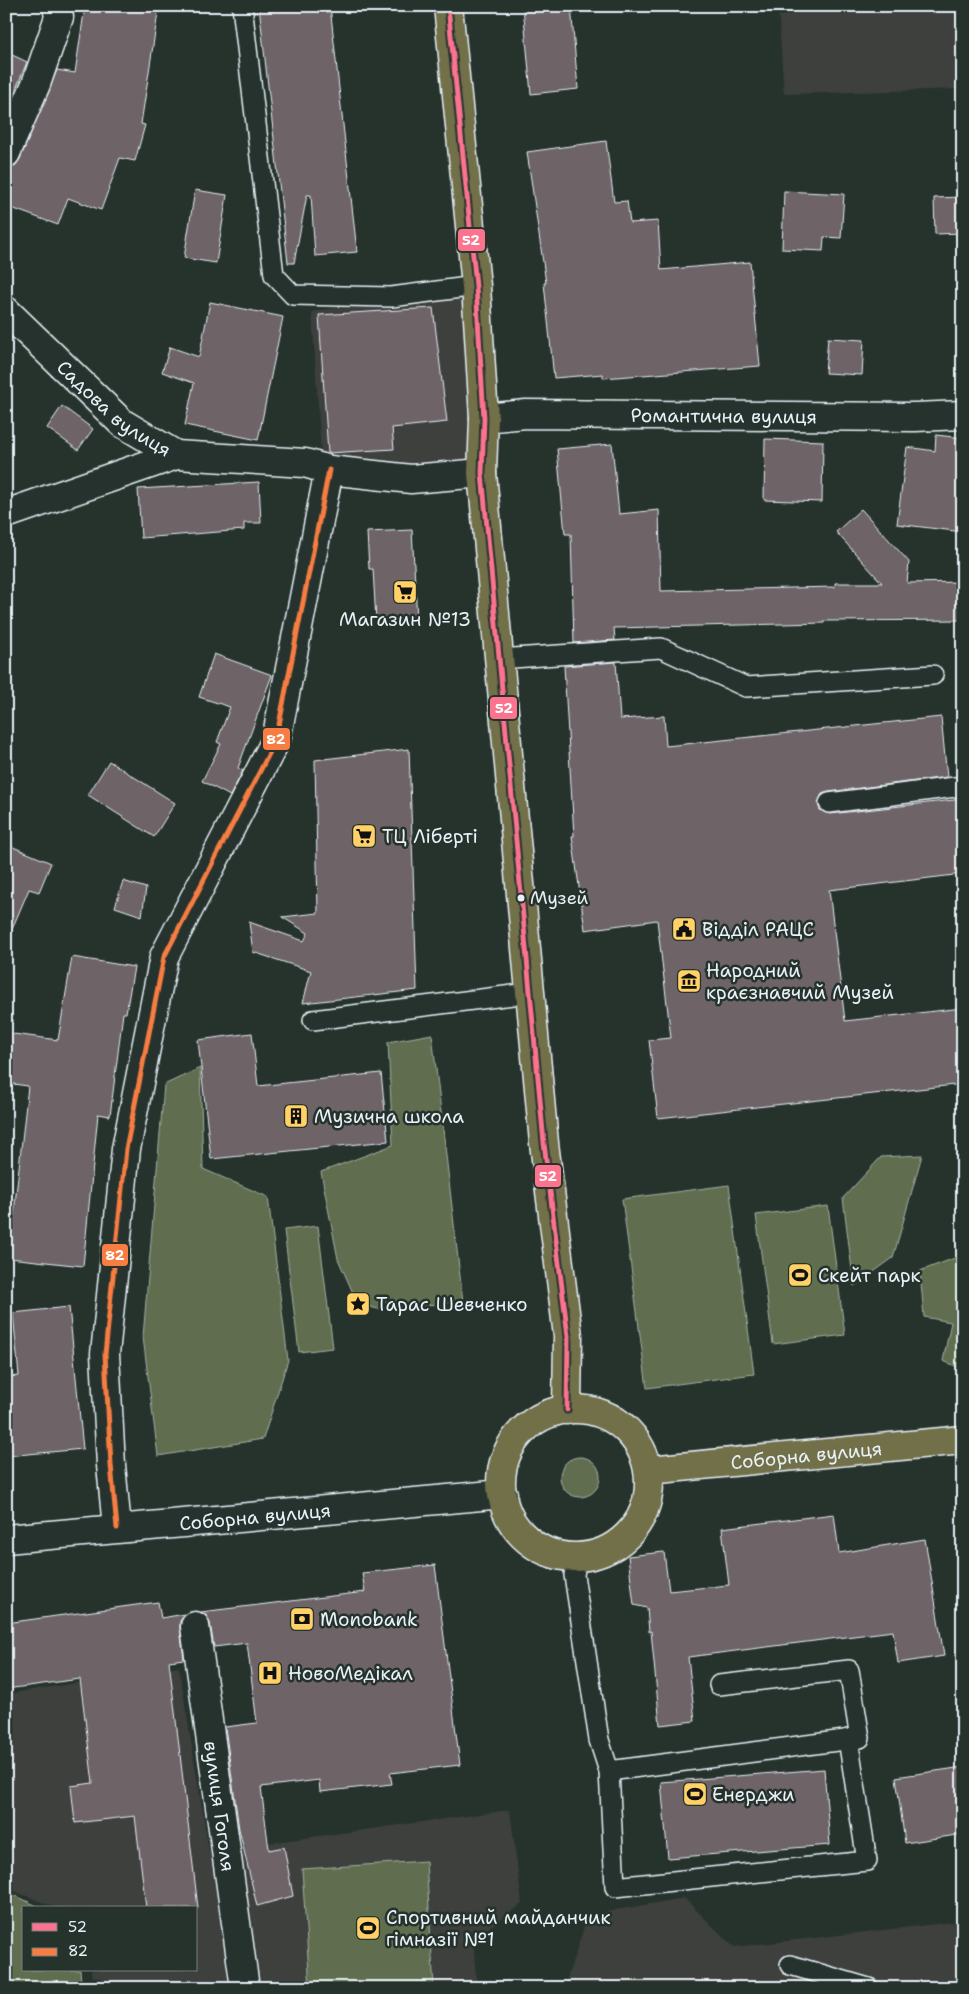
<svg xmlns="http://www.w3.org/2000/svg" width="969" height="1994" font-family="'Shantell Sans',sans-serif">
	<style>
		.built { fill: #3c413e }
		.green { fill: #616e50; stroke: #a4b0a4 }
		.building { fill: #6e6366; stroke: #e8f1f8 }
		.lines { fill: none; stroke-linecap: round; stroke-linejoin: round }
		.lane-casing { stroke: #e8f1f8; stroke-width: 22 }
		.street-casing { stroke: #e8f1f8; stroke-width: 31 }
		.secondary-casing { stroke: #e8f1f8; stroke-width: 31 }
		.primary-casing { stroke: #e8f1f8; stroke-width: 31 }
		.lane { stroke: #26332d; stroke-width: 19 }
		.street { stroke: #26332d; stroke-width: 28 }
		.secondary { stroke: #26332d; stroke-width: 28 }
		.primary { stroke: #726f4a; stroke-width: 28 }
		.bus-1-casing { stroke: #26332d; stroke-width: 9 }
		.bus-2-casing { stroke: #26332d; stroke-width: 9 }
		.bus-1 { stroke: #fc738d; stroke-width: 5 }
		.bus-2 { stroke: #f77d43; stroke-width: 5 }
		.bus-dot { fill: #e8f1f8; stroke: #26332d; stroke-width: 2 }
		.labels { text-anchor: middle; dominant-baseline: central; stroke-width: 5; stroke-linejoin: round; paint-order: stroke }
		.bus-label { font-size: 18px; fill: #e8f1f8; stroke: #26332d; text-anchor: start }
		.street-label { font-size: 19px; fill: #e8f1f8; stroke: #26332d }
		.poi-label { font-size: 19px; fill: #e8f1f8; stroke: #26332d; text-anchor: start }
		.line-badge { stroke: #26332d; stroke-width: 2 }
		.badge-label { font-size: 14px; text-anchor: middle; font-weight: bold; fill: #fff }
	</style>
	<rect width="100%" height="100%" fill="#26332d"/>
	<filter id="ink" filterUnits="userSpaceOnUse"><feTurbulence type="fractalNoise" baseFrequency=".02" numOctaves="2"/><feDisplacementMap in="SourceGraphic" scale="10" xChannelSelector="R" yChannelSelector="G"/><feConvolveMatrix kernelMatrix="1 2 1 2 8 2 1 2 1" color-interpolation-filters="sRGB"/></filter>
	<g filter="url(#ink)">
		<g class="built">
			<path d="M778,6H963V89L784,94Z"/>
			<path d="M476,286L482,473L411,479L321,454L312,312L391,297Z"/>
			<path d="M179,1667L209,1851L510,1810L522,1904L473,1939L477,1988H111L108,1981L92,1976L91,1970H196V1908H57L6,1888V1694Z"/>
			<path d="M684,1898L734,1947L963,1921V1988H564L588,1915Z"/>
		</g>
		<g class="green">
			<path d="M432,1034L463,1302L378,1309L358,1304L338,1259L321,1172L393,1145L388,1042Z"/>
			<path d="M200,1068L203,1169L268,1197L288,1360L263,1439L158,1456L143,1337L164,1085Z"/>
			<path d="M922,1155L893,1258L854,1286L843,1198L881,1157Z"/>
			<path d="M729,1185L754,1374L647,1388L622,1199Z"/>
			<path d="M828,1206L845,1335L773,1344L756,1215Z"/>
			<path d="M318,1226L333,1348L299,1352L284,1230Z"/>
			<path d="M963,1255V1369L943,1361L951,1322L924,1317L920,1271Z"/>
			<circle cx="580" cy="1477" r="20"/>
			<path d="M426,1861L434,1988H310L302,1869Z"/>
			<path d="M6,1891L41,1908H24V1970H80L81,1981L77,1988H6Z"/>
		</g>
		<g class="building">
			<path d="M85,6H159L141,124L145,125L135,161L120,158L101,210L68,198L58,225L6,206V168L15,166L20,159L57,70L75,73Z"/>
			<path d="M259,6H330L357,252L315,256L311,195H307L294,263H288Z"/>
			<path d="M523,6H571L578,89L531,94Z"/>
			<path d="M6,52L27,62L6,113Z"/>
			<path d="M606,141L614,202L627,201L630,223L658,221L661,270L750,262L760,366L603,378V374L554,378L544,283H546L527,152Z"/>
			<path d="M195,190L227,195L216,263L184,258Z"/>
			<path d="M784,191L844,194L841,238L824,237L823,251L782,249Z"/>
			<path d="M963,197V233L935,234L934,198Z"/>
			<path d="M210,302L283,317L258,440L185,425L194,383L162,372L170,347L199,357Z"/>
			<path d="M433,308L447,422L392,428L394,449L328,453L319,315Z"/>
			<path d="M828,338L864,340L862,375L825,373Z"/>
			<path d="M62,406L93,429L78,450L47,428Z"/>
			<path d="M936,435L963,438V532L897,524L907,447L935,451Z"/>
			<path d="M765,439L823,441L822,502L764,500Z"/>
			<path d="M612,444L619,514L659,510L661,591L835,587V583H882L836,532L861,509L909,562L907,583L963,582V620L824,621V623L614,628L615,640L574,643L571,534H565L557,449Z"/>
			<path d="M259,482L261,523H244V530L141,538L138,489Z"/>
			<path d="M412,530L417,619L376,621L373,569H369L367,532Z"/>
			<path d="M214,654L272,675L238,768L243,771L230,796L202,781L221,744L217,742L230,707L199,697Z"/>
			<path d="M616,662L620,719L664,716L666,746L941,717L947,777L828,792L822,794L818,804L820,810L830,814L963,799V874L829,890L845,1021L963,1008V1084L658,1118L649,1040L671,1038L657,920L585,930L572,836H574L564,666Z"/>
			<path d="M409,749L417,990L303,1003L311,971L253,952L249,922L304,941L308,933L282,917L318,913L315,760Z"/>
			<path d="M109,761L175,803L154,837L88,795Z"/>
			<path d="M6,844L51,863L39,892L29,889L6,943Z"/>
			<path d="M123,881L146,888L142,916L115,907Z"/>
			<path d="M72,957L134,967L126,1013H123L110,1116L98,1114L83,1266L9,1258L28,1086L6,1083V1033L58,1040Z"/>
			<path d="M252,1033L258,1086L381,1073L388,1141L211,1159L198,1040Z"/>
			<path d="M69,1307L83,1449L6,1456V1377L19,1376L13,1313Z"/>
			<path d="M834,1514L839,1553L925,1539L944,1656L898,1663L893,1631L688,1657L695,1721L660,1725L651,1631L649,1632L647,1608L634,1605L628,1556L664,1552L669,1591L729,1585L722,1528Z"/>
			<path d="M435,1565L460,1765L390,1773L392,1784L320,1792L319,1780L261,1787L269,1850L284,1847L293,1896L257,1906L239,1829L225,1727L257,1723L247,1643L214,1647L210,1623L207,1616L201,1612L365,1592L362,1573Z"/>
			<path d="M158,1602L161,1618L185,1614L180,1621V1628L184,1659L169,1661L198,1908H146L135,1816L75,1823L71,1786L93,1783L80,1679L6,1689V1623Z"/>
			<path d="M963,1767V1834L905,1843L896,1777Z"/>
			<path d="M824,1769L830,1845L668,1858L661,1782Z"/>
		</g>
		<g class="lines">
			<defs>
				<g id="lane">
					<path d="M242,6L274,275L293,295L391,297L476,286"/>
					<path d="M499,659L661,648L746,687L933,675"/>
					<path d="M829,803L963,786"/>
					<path d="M313,1020L529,993"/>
					<path d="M577,1557L574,1575L599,1740L609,1771L615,1887L867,1861L848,1739"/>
					<path d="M609,1771L860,1738L849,1670L719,1685"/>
					<path d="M790,1965L869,1988"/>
				</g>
				<g id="street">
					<path d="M6,153L36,84L59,17L57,6"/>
					<path id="s1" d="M6,311L122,423L176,455L305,463L329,470L411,479L482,473"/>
					<path id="s2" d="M484,418L526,414L915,417L963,415"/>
					<path d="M6,514L176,455"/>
					<path d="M117,1528L111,1465L105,1354L126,1149L164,957L276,740L329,470"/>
					<path id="s3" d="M195,1626L245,1988"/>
				</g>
				<g id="secondary">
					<path id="s4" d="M6,1539L503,1494"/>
				</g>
				<g id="primary">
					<path d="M448,6L476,286L484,418L482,473L544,1143L568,1336L567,1410"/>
					<circle cx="575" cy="1483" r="74"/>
					<path id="s5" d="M649,1470L963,1440"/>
				</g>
			</defs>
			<use href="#lane" class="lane-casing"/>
			<use href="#street" class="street-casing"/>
			<use href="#secondary" class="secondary-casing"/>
			<use href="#primary" class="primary-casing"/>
			<use href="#lane" class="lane"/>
			<use href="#street" class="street"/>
			<use href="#secondary" class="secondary"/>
			<use href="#primary" class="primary"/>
			<defs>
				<path id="bus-1" d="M448,6L476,286L484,418L482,473L544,1143L568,1336L567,1410"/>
				<path id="bus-2" d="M117,1528L111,1465L105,1354L126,1149L164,957L276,740L329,470"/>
			</defs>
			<use href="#bus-1" class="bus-1-casing"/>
			<use href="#bus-2" class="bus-2-casing"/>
			<use href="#bus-1" class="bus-1"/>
			<use href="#bus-2" class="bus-2"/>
		</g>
	</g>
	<defs>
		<symbol id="supermarket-square" viewBox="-11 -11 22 22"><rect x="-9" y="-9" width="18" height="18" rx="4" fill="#ffd166" stroke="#26332d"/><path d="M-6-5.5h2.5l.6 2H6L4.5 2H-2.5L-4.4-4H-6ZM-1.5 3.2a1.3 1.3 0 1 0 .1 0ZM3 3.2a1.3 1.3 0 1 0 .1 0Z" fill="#111"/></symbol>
		<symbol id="civic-square" viewBox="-11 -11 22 22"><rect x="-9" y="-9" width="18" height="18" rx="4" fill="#ffd166" stroke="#26332d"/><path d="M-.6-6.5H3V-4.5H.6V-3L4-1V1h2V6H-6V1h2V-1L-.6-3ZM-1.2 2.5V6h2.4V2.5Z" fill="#111"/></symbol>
		<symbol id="museum-square" viewBox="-11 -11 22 22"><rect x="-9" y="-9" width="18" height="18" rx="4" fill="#ffd166" stroke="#26332d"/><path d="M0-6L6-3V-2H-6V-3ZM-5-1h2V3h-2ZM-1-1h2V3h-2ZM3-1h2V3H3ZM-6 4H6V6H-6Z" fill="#111"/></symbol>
		<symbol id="building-square" viewBox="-11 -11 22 22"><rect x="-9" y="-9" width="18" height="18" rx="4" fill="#ffd166" stroke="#26332d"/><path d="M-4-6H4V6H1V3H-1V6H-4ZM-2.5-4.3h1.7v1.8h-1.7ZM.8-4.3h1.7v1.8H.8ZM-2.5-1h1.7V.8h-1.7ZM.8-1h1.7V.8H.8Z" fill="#111"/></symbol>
		<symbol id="stadium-square" viewBox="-11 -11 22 22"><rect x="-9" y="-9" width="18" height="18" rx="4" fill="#ffd166" stroke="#26332d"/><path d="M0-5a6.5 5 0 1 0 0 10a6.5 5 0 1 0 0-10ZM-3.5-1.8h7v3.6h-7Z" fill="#111"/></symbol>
		<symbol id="sight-square" viewBox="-11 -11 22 22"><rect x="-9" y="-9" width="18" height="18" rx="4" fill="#ffd166" stroke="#26332d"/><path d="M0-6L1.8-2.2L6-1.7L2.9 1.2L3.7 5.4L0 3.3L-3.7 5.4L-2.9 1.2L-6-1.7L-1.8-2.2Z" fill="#111"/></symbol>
		<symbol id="bank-square" viewBox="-11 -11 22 22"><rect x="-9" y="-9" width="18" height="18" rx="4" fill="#ffd166" stroke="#26332d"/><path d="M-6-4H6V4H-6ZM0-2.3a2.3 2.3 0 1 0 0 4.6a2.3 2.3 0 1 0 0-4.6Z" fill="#111"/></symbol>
		<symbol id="hospital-square" viewBox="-11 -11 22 22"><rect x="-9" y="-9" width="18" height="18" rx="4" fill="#ffd166" stroke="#26332d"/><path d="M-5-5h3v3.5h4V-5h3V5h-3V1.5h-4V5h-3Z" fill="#111"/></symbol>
	</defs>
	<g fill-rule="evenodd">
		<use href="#supermarket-square" x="391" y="578" width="28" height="28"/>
		<use href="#supermarket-square" x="350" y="822" width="28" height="28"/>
		<use href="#civic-square" x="670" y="915" width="28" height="28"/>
		<use href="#museum-square" x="675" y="967" width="28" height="28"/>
		<use href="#building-square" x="282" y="1102" width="28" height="28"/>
		<use href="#stadium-square" x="786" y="1261" width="28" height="28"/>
		<use href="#sight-square" x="344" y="1290" width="28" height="28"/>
		<use href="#bank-square" x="288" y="1605" width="28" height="28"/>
		<use href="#hospital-square" x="256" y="1659" width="28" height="28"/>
		<use href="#stadium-square" x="681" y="1780" width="28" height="28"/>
		<use href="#stadium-square" x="354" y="1914" width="28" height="28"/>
	</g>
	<circle class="bus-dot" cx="521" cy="898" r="4.5"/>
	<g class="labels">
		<g class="bus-label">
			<text x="530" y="898">Музей</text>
		</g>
		<g class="street-label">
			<text stroke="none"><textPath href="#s1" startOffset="146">Садова вулиця</textPath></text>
			<text stroke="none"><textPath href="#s2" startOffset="240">Романтична вулиця</textPath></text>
			<text stroke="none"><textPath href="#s5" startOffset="158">Соборна вулиця</textPath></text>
			<text stroke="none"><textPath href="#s4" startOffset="250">Соборна вулиця</textPath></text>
			<text stroke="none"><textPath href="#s3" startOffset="182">вулиця Гоголя</textPath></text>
		</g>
		<g class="poi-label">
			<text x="405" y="619" text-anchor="middle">Магазин №13</text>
			<text x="382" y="836">ТЦ Ліберті</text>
			<text x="702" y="929">Відділ РАЦС</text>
			<text x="706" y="970">Народний<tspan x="706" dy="22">краєзнавчий Музей</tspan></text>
			<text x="314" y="1116">Музична школа</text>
			<text x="818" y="1275">Скейт парк</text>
			<text x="376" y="1304">Тарас Шевченко</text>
			<text x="320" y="1619">Monobank</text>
			<text x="288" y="1673">НовоМедікал</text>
			<text x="712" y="1794">Енерджи</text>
			<text x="386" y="1917">Спортивний майданчик<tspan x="386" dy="22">гімназії №1</tspan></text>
		</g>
	</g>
	<g class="line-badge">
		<rect x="457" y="228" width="29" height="24" rx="5" fill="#fc738d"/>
		<rect x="489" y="696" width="29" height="24" rx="5" fill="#fc738d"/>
		<rect x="262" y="727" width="29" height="24" rx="5" fill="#f77d43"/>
		<rect x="534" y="1164" width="28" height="24" rx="5" fill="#fc738d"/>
		<rect x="101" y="1243" width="28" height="24" rx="5" fill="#f77d43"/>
	</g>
	<g class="badge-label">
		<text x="471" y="245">52</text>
		<text x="504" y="713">52</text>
		<text x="276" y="744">82</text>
		<text x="548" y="1181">52</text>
		<text x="115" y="1260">82</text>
	</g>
	<rect width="969" height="1994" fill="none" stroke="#26332d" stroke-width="25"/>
	<rect x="12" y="12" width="944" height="1969" fill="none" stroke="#e8f1f8" stroke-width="2" filter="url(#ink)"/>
	<rect x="22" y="1906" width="175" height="65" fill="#26332d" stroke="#747f7e"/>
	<rect x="32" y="1923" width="25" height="8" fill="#fc738d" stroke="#747f7e"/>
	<text x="68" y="1932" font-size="15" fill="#e8f1f8">52</text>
	<rect x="32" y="1948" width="25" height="8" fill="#f77d43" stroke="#747f7e"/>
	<text x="68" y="1956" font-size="15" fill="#e8f1f8">82</text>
</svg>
